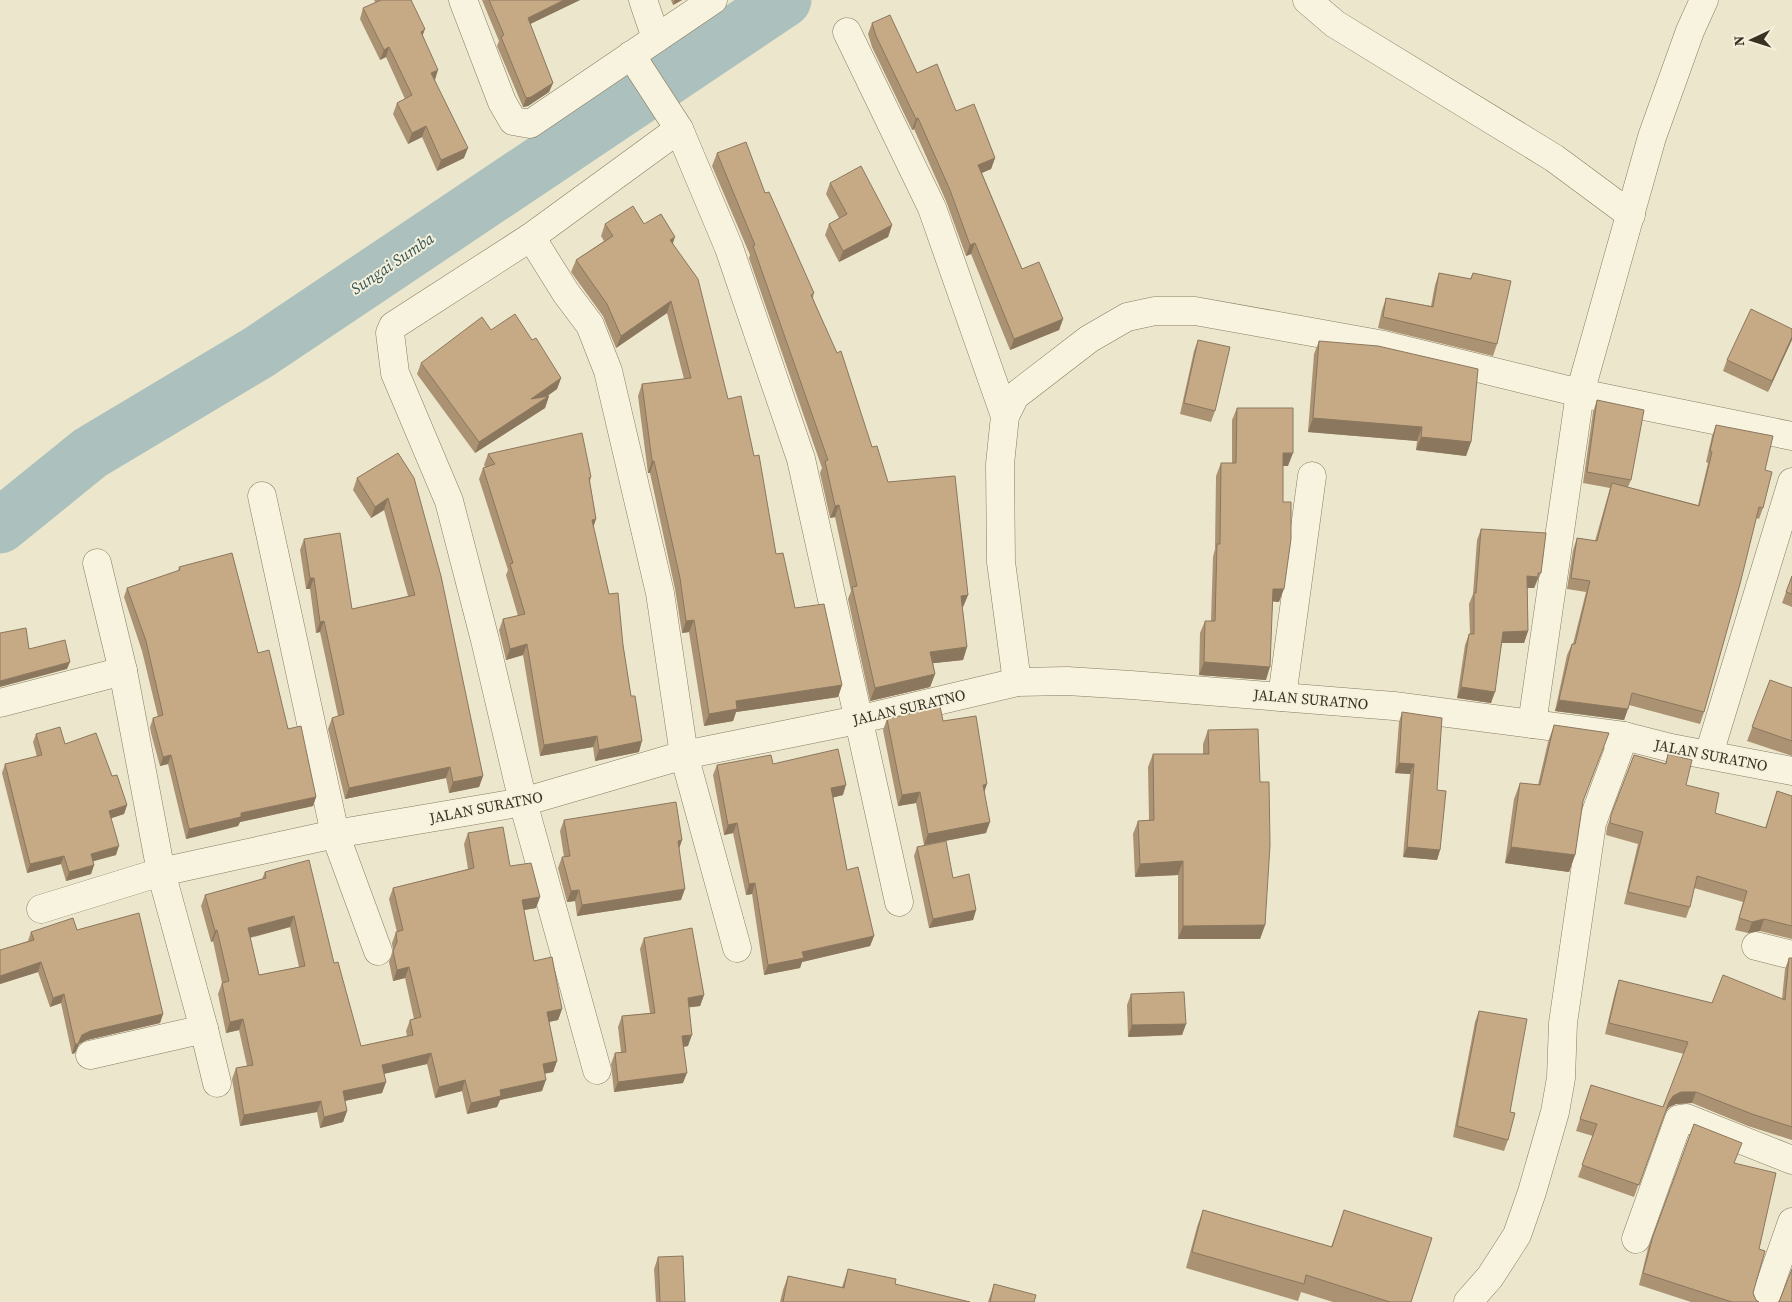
<svg xmlns="http://www.w3.org/2000/svg" width="1792" height="1302" font-family="'Source Serif 4',serif">
	<style>
		.lines { fill: none; stroke-linecap: round; stroke-linejoin: round }
		.river { stroke: #acc1be; stroke-width: 55 }
		.street-casing { stroke: #887b61; stroke-width: 29 }
		.street { stroke: #f7f3df; stroke-width: 28 }
		.wall { fill: #aa9273; fill-rule: evenodd }
		.shaded-wall { fill: #8b775e }
		.building { fill: #c6aa86; stroke: #8b775e; fill-rule: evenodd }
		.labels { text-anchor: middle; dominant-baseline: central; stroke-width: 4; stroke-linejoin: round; paint-order: stroke }
		.street-label { font-size: 15px; fill: #3a3123; stroke: #f4f0db }
		.water-label { font-size: 16px; font-style: italic; fill: #345558; stroke: #f4f0db }
	</style>
	<rect width="100%" height="100%" fill="#ece7cc"/>
	<g class="lines">
		<path class="river" d="M0,526L90,453L259,352L784,0"/>
		<defs>
			<g id="street">
				<path d="M463,0L502,102L513,121L530,124L713,0"/>
				<path d="M643,0L656,38"/>
				<path d="M1307,0L1335,24L1554,158L1631,215"/>
				<path d="M847,32L932,208L1005,416"/>
				<path d="M631,55L679,129L729,248L801,459L899,902"/>
				<path d="M531,237L566,293L590,325L608,371L660,593L684,755L737,948"/>
				<path d="M262,496L335,834L378,951"/>
				<path d="M1017,682L1001,562L1000,464L1005,416L1015,396L1089,339L1127,317L1155,311H1195L1384,345L1580,393L1792,436"/>
				<path d="M1282,697L1312,476"/>
				<path d="M0,703L123,671"/>
				<path d="M1532,724L1580,393L1652,137L1690,31L1704,0"/>
				<path d="M1709,754L1792,482"/>
				<path d="M41,909L161,872L335,834L523,802L684,755L857,720L1017,682L1067,681L1131,685L1394,706L1624,736L1671,748L1792,771"/>
				<path d="M1756,946L1792,955"/>
				<path d="M204,1029L217,1083"/>
				<path d="M90,1055L204,1029L161,872L123,671L97,563"/>
				<path d="M597,1070L523,802L485,640L449,501L395,373L390,333L393,326L531,237L679,129"/>
				<path d="M1636,1239L1679,1119L1686,1118L1792,1160"/>
				<path d="M1468,1302L1490,1277L1517,1235L1532,1192L1555,1112L1561,1078L1563,1023L1592,823L1624,736"/>
				<path d="M1764,1302L1792,1222"/>
			</g>
		</defs>
		<use href="#street" class="street-casing"/>
		<use href="#street" class="street"/>
	</g>
	<g class="wall">
		<path d="M374,0H411L423,36L435,80L464,158L437,171L422,137L408,144L393,114L397,103L405,99L386,57L380,60L360,19L363,8L376,3Z"/>
		<path d="M482,0H580L530,24L553,83L549,92L528,106L523,107L497,46L499,41Z"/>
		<path d="M671,0H682L673,5Z"/>
		<path d="M872,23L917,73L956,111L995,158L991,169L982,173L1022,269L1063,319L1059,330L1010,350L971,254L966,256L946,201L914,129L912,130L872,47L868,34Z"/>
		<path d="M717,153L765,193L814,293L813,298L872,447L888,482L968,595L963,607H962L967,647L963,660L933,663L935,674L930,687L870,701L848,599L851,591L835,517L830,518L820,473L822,468L749,258L750,255L712,166Z"/>
		<path d="M830,183L892,225L888,237L839,262L825,235L829,224L839,218L826,194Z"/>
		<path d="M605,224H644L673,243L728,399L776,554L795,608L842,685L838,697L736,712L733,721L704,726L689,632L682,633L675,589L650,473H648L638,396L642,384L684,379L667,313L616,348L603,316L571,272L576,260L604,241L601,236Z"/>
		<path d="M1439,273L1470,279L1473,273L1497,344L1493,356L1378,328L1382,310L1386,298L1431,306L1435,285Z"/>
		<path d="M491,330L532,340L561,378L557,389L546,397L549,396L545,408L475,453L417,374L421,363Z"/>
		<path d="M1198,340L1215,411L1211,422L1180,414L1194,351Z"/>
		<path d="M1319,341L1471,442L1466,456L1416,450L1417,441L1308,432L1314,354Z"/>
		<path d="M1791,341L1768,392L1723,371L1727,360Z"/>
		<path d="M1597,400L1631,480L1628,487L1698,505L1708,463L1706,462L1712,436L1716,425L1765,470L1763,508L1759,519L1756,518L1704,712L1700,724L1629,705L1624,720L1555,711L1567,655L1572,644H1573L1586,592L1567,589L1573,550L1577,538L1595,541L1610,488L1583,483L1593,412Z"/>
		<path d="M1237,408L1288,466H1283L1279,602L1273,601L1266,680L1199,675L1200,633L1205,621H1211L1213,557L1215,549L1216,476L1221,463H1232V420Z"/>
		<path d="M398,453L483,776L479,787L449,793L446,778L345,799L328,729L332,718L338,716L320,632L316,633L310,589H306L300,550L304,539L352,609L408,596L384,510L371,518L353,490L357,478Z"/>
		<path d="M488,454L591,477L590,482L596,519L593,528L609,594L623,645L639,752L595,761L593,747L540,756L523,655L506,660L499,630L503,619L518,616L506,575L508,570L479,479L483,468L485,467L484,465Z"/>
		<path d="M1481,529L1541,573L1536,584L1534,588H1527L1528,631L1524,643H1502L1491,703L1457,698L1465,645L1469,634H1470L1469,604L1473,594L1477,540Z"/>
		<path d="M179,567L258,653L316,797L313,806L240,822L238,826L186,839L168,764L160,766L151,733L150,727L153,718L158,717L142,651L124,597L127,588L178,571Z"/>
		<path d="M1792,576V607L1782,603Z"/>
		<path d="M1770,680L1791,688L1792,686V756L1747,741Z"/>
		<path d="M1402,712L1437,790L1440,850L1437,860L1403,857L1410,774L1395,773L1399,722Z"/>
		<path d="M887,719L943,721L984,791L986,833L924,845L916,803L898,806L883,730Z"/>
		<path d="M1554,725L1583,802L1575,855L1569,872L1505,863L1514,799L1520,783L1538,785L1548,742Z"/>
		<path d="M1208,730L1265,925L1260,939H1178V875L1135,877L1133,834L1138,821L1149,820L1148,767L1153,754H1203V744Z"/>
		<path d="M36,734L65,744L112,776L127,805L124,814L111,818L116,855L93,861L94,865L91,874L66,881L61,864L27,873L2,773L5,764L37,757L33,742Z"/>
		<path d="M1668,754L1686,785L1715,813L1765,828L1777,791L1792,796V939L1760,931L1748,933L1735,930L1743,902L1694,888L1690,907L1686,918L1624,904L1638,844L1606,835L1607,827L1634,755L1665,764Z"/>
		<path d="M773,764L843,795L833,797L847,870L874,936L870,946L802,962L800,968L764,975L752,894L746,895L733,833L724,835L713,775L717,765Z"/>
		<path d="M564,820L682,840L679,849L681,900L577,916L575,901L567,902L558,868L562,857H564L560,831Z"/>
		<path d="M468,833L510,866L540,897L536,908L524,910L534,961L562,1009L558,1020L549,1022L557,1061L553,1072L545,1073L542,1091L500,1100L497,1107L467,1114L462,1091L435,1098L427,1064L384,1074L386,1082L382,1093L345,1101L347,1111L343,1122L320,1128L317,1112L240,1126L232,1079L236,1068L247,1066L239,1030L226,1033L218,994L222,983L213,941L211,942L201,906L205,895L262,879L265,872L334,963L361,1046L407,1036L406,1031L410,1020L414,1019L405,978L393,981L389,962L393,951L392,943L396,932H397L389,899L393,888L468,869L464,844ZM290,927L299,967L259,975L250,938Z"/>
		<path d="M917,847L953,878L976,910L973,920L929,928L914,856Z"/>
		<path d="M77,930L163,1014L160,1023L87,1040L79,1044L75,1053L72,1054L61,1003L50,1007L38,972L0,984V950L28,941L31,932Z"/>
		<path d="M644,938L704,995L700,1006L689,1007L688,1046L684,1047L683,1083L614,1092L611,1064L615,1053L621,1052L618,1027L622,1016L650,1013L640,949Z"/>
		<path d="M1789,958H1792V1140L1748,1126L1692,1103L1676,1104L1669,1107L1664,1114L1634,1197L1578,1177L1593,1136L1576,1131L1591,1085L1663,1107L1684,1054L1605,1034L1615,992L1619,980L1712,1003L1782,999L1785,969Z"/>
		<path d="M1131,994L1186,1024L1182,1035L1128,1037L1127,1005Z"/>
		<path d="M1479,1011L1510,1112L1508,1140L1504,1151L1453,1137L1475,1022Z"/>
		<path d="M1694,1124L1734,1163L1759,1249L1753,1293L1756,1300L1759,1302H1691L1639,1285L1648,1248Z"/>
		<path d="M1203,1210L1331,1247L1344,1210L1411,1302H1333L1301,1292L1298,1301L1186,1268L1197,1227Z"/>
		<path d="M658,1257L685,1302H656L654,1269Z"/>
		<path d="M848,1269L895,1284L970,1302H780L783,1290L788,1276L842,1287Z"/>
		<path d="M994,1284L1034,1302H988Z"/>
	</g>
	<g class="shaded-wall">
		<path d="M564,0H580L524,27L528,18Z"/>
		<path d="M675,0H682L673,5Z"/>
		<path d="M425,29L421,40V32Z"/>
		<path d="M389,47L386,57L380,60L384,50Z"/>
		<path d="M438,70L435,80L431,73Z"/>
		<path d="M553,83L549,92L528,106L523,107L526,98Z"/>
		<path d="M918,118L914,129L912,130L916,119Z"/>
		<path d="M426,126L422,137L408,144L412,133Z"/>
		<path d="M468,148L464,158L437,171L441,160Z"/>
		<path d="M995,158L991,169L974,176L978,165Z"/>
		<path d="M892,225L888,237L839,262L843,251Z"/>
		<path d="M675,237L671,249L670,240Z"/>
		<path d="M975,243L971,254L966,256L970,245Z"/>
		<path d="M671,301L667,313L616,348L621,336Z"/>
		<path d="M1063,319L1059,330L1010,350L1014,339Z"/>
		<path d="M1792,337V340L1768,392L1772,381Z"/>
		<path d="M561,378L557,389L527,410L531,399Z"/>
		<path d="M549,396L545,408L475,453L479,442Z"/>
		<path d="M1313,418L1422,427L1417,441L1308,432Z"/>
		<path d="M1421,437L1471,442L1466,456L1416,450Z"/>
		<path d="M1283,453H1293L1288,466H1279Z"/>
		<path d="M652,461H654L650,473H648Z"/>
		<path d="M388,498L384,510L371,518L375,507Z"/>
		<path d="M839,505L835,517L830,518L835,506Z"/>
		<path d="M596,519L592,530V520Z"/>
		<path d="M1527,576L1538,577L1534,588H1523Z"/>
		<path d="M310,578H314L310,589H306Z"/>
		<path d="M1273,589H1284L1279,602L1268,601Z"/>
		<path d="M968,595L963,607L957,608L961,596Z"/>
		<path d="M694,620L689,632L682,633L686,621Z"/>
		<path d="M324,621L320,632L316,633L320,622Z"/>
		<path d="M1528,631L1524,643H1499L1503,632Z"/>
		<path d="M527,644L523,655L506,660L510,649Z"/>
		<path d="M967,647L963,660L926,664L930,652Z"/>
		<path d="M70,662L67,669L0,687V681Z"/>
		<path d="M1204,662L1270,667L1266,680L1199,675Z"/>
		<path d="M935,674L930,687L870,701L875,688Z"/>
		<path d="M842,685L838,697L736,712L733,721L704,726L709,714L736,701Z"/>
		<path d="M1461,687L1495,692L1491,703L1457,698Z"/>
		<path d="M1559,700L1628,709L1624,720L1555,711Z"/>
		<path d="M597,736L593,747L540,756L544,745Z"/>
		<path d="M642,741L639,752L595,761L599,750Z"/>
		<path d="M171,755L168,764L160,766L163,757Z"/>
		<path d="M1399,763L1414,764L1410,774L1395,773Z"/>
		<path d="M450,767L446,778L345,799L349,788Z"/>
		<path d="M483,776L479,787L449,793L453,782Z"/>
		<path d="M987,784L983,796V785Z"/>
		<path d="M846,785L843,795L828,799L831,788Z"/>
		<path d="M920,792L916,803L898,806L902,795Z"/>
		<path d="M316,797L313,806L240,822L238,826L186,839L189,829L241,813Z"/>
		<path d="M127,805L124,814L106,820L109,811Z"/>
		<path d="M990,822L986,833L924,845L928,834Z"/>
		<path d="M737,823L733,833L724,835L728,825Z"/>
		<path d="M682,840L678,851V841Z"/>
		<path d="M119,846L116,855L87,863L91,854Z"/>
		<path d="M1407,847L1440,850L1437,860L1403,857Z"/>
		<path d="M1511,847L1575,855L1569,872L1505,863Z"/>
		<path d="M64,856L61,864L27,873L30,864Z"/>
		<path d="M1183,861L1178,875L1135,877L1140,864Z"/>
		<path d="M94,865L91,874L66,881L69,872Z"/>
		<path d="M755,883L752,894L746,895L749,884Z"/>
		<path d="M685,889L681,900L577,916L582,905Z"/>
		<path d="M579,890L575,901L567,902L571,891Z"/>
		<path d="M540,897L536,908L518,911L522,900Z"/>
		<path d="M976,910L973,920L929,928L933,919Z"/>
		<path d="M294,916L290,927L244,939L248,928Z"/>
		<path d="M1764,919L1760,931L1748,933L1752,922Z"/>
		<path d="M1265,925L1260,939H1178L1183,926Z"/>
		<path d="M217,930L213,941L211,942L215,931Z"/>
		<path d="M874,936L870,946L802,962L800,968L764,975L768,965L802,952Z"/>
		<path d="M41,962L38,972L0,984V976Z"/>
		<path d="M409,967L405,978L393,981L397,970Z"/>
		<path d="M64,994L61,1003L50,1007L53,998Z"/>
		<path d="M704,995L700,1006L684,1008L688,998Z"/>
		<path d="M562,1009L558,1020L543,1023L547,1012Z"/>
		<path d="M163,1014L160,1023L87,1040L79,1044L75,1053L72,1054L75,1044L82,1035L90,1031Z"/>
		<path d="M243,1019L239,1030L226,1033L230,1022Z"/>
		<path d="M1186,1024L1182,1035L1128,1037L1132,1025Z"/>
		<path d="M692,1035L688,1046L679,1047L682,1036Z"/>
		<path d="M431,1053L427,1064L378,1075L382,1065Z"/>
		<path d="M557,1061L553,1072L539,1075L543,1064Z"/>
		<path d="M687,1073L683,1083L614,1092L618,1082Z"/>
		<path d="M465,1080L462,1091L435,1098L439,1087Z"/>
		<path d="M546,1080L542,1091L500,1100L497,1107L467,1114L471,1103L500,1090Z"/>
		<path d="M386,1082L382,1093L339,1102L343,1091Z"/>
		<path d="M1681,1092H1696L1692,1103L1676,1104L1669,1107L1664,1114L1669,1102L1673,1096Z"/>
		<path d="M321,1101L317,1112L240,1126L244,1115Z"/>
		<path d="M347,1111L343,1122L320,1128L324,1117Z"/>
	</g>
	<g class="building">
		<path d="M381,0H411L425,29L421,32L438,70L431,73L468,148L441,160L426,126L412,133L397,103L412,95L389,47L384,50L363,8Z"/>
		<path d="M489,0H564L528,18L553,83L531,97L526,98L501,37L504,35Z"/>
		<path d="M890,15L917,73L937,64L956,111L974,104L995,158L978,165L1022,269L1039,262L1063,319L1014,339L975,243L970,245L950,190L918,118L916,119L876,36L872,23Z"/>
		<path d="M746,142L765,193L769,192L814,293L811,295L837,353L841,351L872,447L877,446L888,482L955,476L968,595L961,596L967,647L930,652L935,674L875,688L852,587L857,586L839,505L835,506L825,461L828,460L753,246L755,245L717,153Z"/>
		<path d="M861,166L892,225L843,251L829,224L847,214L830,183Z"/>
		<path d="M633,206L644,224L661,214L675,237L670,240L698,279L728,399L741,396L754,456L759,455L776,554L783,553L795,608L824,604L842,685L736,701L737,709L709,714L694,620L686,621L680,578L654,461H652L642,384L691,378L671,301L621,336L607,304L576,260L613,236L605,224Z"/>
		<path d="M1439,273L1471,279L1473,273L1511,281L1497,344L1383,317L1386,298L1433,307Z"/>
		<path d="M1751,309L1792,329V337L1772,381L1727,360Z"/>
		<path d="M515,314L532,340L536,338L561,378L531,399L549,396L479,442L421,363L482,317L491,330Z"/>
		<path d="M1198,340L1230,347L1215,411L1184,403Z"/>
		<path d="M1319,341L1378,346L1478,369L1471,442L1421,437L1422,427L1313,418Z"/>
		<path d="M1597,400L1644,410L1631,480L1587,472Z"/>
		<path d="M1237,408H1293V453H1283V502H1291V539L1284,589H1273L1270,667L1204,662L1205,621H1215L1217,544H1220L1221,463H1236Z"/>
		<path d="M1716,425L1773,436L1765,470L1772,472L1763,508L1759,507L1740,584L1704,712L1632,693L1628,709L1559,700L1572,644H1575L1590,581L1571,578L1577,538L1597,541L1612,483L1699,506L1712,452L1710,451Z"/>
		<path d="M582,433L591,477L589,478L596,519L592,520L609,594L618,593L623,645L631,696H635L642,741L599,750L597,736L544,745L527,644L510,649L503,619L525,614L510,564L513,563L483,468L495,464L488,454Z"/>
		<path d="M398,453L414,478L441,576L483,776L453,782L450,767L349,788L332,718L344,714L324,621L320,622L314,578H310L304,539L340,533L352,609L415,595L388,498L375,507L357,478Z"/>
		<path d="M1481,529L1546,533L1541,573H1538V577L1527,576L1528,631L1503,632L1495,692L1461,687L1469,634H1474V593H1476Z"/>
		<path d="M232,553L258,653L269,650L288,729L301,726L316,797L241,813V817L189,829L171,755L163,757L154,723L153,718L163,715L146,641L127,588L180,570L179,567Z"/>
		<path d="M1792,576V594L1786,592Z"/>
		<path d="M26,628L29,649L65,640L70,662L0,681V633Z"/>
		<path d="M1770,680L1792,688V741L1752,727Z"/>
		<path d="M940,706L943,721L976,716L987,784L983,785L990,822L928,834L920,792L902,795L887,719Z"/>
		<path d="M1402,712L1442,718L1437,790L1446,791L1440,850L1407,847L1414,764L1399,763Z"/>
		<path d="M1554,725L1609,733L1583,801L1575,855L1511,847L1520,783L1540,785Z"/>
		<path d="M60,727L65,744L96,733L112,776L117,775L127,805L109,811L119,846L91,854L94,865L69,872L64,856L30,864L5,764L42,755L36,734Z"/>
		<path d="M1258,729L1260,782H1269L1270,845L1265,925L1183,926V861L1140,864L1138,821L1154,820L1153,754H1209L1208,730Z"/>
		<path d="M838,749L846,785L831,788L847,870L858,867L874,936L802,952L804,958L768,965L755,883L749,884L737,823L728,825L717,765L771,755L773,764Z"/>
		<path d="M1668,754L1692,760L1686,785L1719,793L1715,813L1766,828L1777,791L1792,796V926L1764,919L1752,922L1739,918L1747,891L1697,876L1690,907L1628,892L1643,832L1610,823L1611,815L1634,755L1666,764Z"/>
		<path d="M676,802L682,840L678,841L685,889L582,905L579,890L571,891L562,857L570,856L564,820Z"/>
		<path d="M503,827L510,866L531,863L540,897L522,900L534,961L552,957L562,1009L547,1012L557,1061L543,1064L546,1080L500,1090L501,1096L471,1103L465,1080L439,1087L431,1053L382,1065L386,1082L343,1091L347,1111L324,1117L321,1101L244,1115L236,1068L253,1065L243,1019L230,1022L222,983L229,981L217,930L215,931L205,895L266,878L265,872L309,860L334,963L338,962L361,1046L413,1035L410,1020L421,1017L409,967L397,970L393,951L397,942L396,932L403,930L393,888L474,868L468,833ZM294,916L305,966L259,975L248,928Z"/>
		<path d="M946,841L953,878L969,874L976,910L933,919L917,847Z"/>
		<path d="M139,913L163,1014L90,1031L82,1035L78,1044H75L64,994L53,998L41,962L0,976V950L34,940L31,932L73,918L77,930Z"/>
		<path d="M692,928L704,995L688,998L692,1035L682,1036L687,1073L618,1082L615,1053L626,1052L622,1016L655,1013L644,938Z"/>
		<path d="M1789,958H1792V1127L1752,1114L1696,1092H1681L1673,1096L1669,1102L1639,1185L1582,1165L1597,1124L1580,1119L1591,1085L1663,1107L1688,1042L1609,1023L1619,980L1712,1003L1723,975L1785,1000Z"/>
		<path d="M1184,992L1186,1024L1132,1025L1131,994Z"/>
		<path d="M1479,1011L1527,1019L1510,1112L1515,1113L1508,1140L1457,1126Z"/>
		<path d="M1694,1124L1742,1143L1734,1163L1776,1173L1759,1249L1765,1251L1753,1293L1756,1300L1759,1302H1732L1643,1273L1653,1236Z"/>
		<path d="M1203,1210L1332,1247L1344,1210L1432,1238L1411,1302H1390L1306,1275L1304,1284L1192,1252Z"/>
		<path d="M683,1256L685,1302H660L658,1257Z"/>
		<path d="M848,1269L896,1279L895,1284L970,1302H783L788,1276L844,1288Z"/>
		<path d="M1792,1269V1302H1778H1779Z"/>
		<path d="M994,1284L1036,1295L1034,1302H990Z"/>
	</g>
	<g class="labels">
		<g class="street-label">
			<text transform="translate(1311 699) rotate(5)">JALAN SURATNO</text>
			<text transform="translate(909 707) rotate(-13)">JALAN SURATNO</text>
			<text transform="translate(1711 755) rotate(11)">JALAN SURATNO</text>
			<text transform="translate(486 807) rotate(-11)">JALAN SURATNO</text>
		</g>
		<g class="water-label">
			<text transform="translate(392 263) rotate(-34)">Sungai Sumba</text>
		</g>
	</g>
	<g transform="translate(1752 40) rotate(266)" stroke="#f4f0db" stroke-width="4" paint-order="stroke">
	<path d="M0-4L9 19L0 12L-9 19Z" fill="#3a3123"/>
	<text y="-8" font-size="14" font-weight="bold" text-anchor="middle" fill="#3a3123">N</text>
	</g>
</svg>
